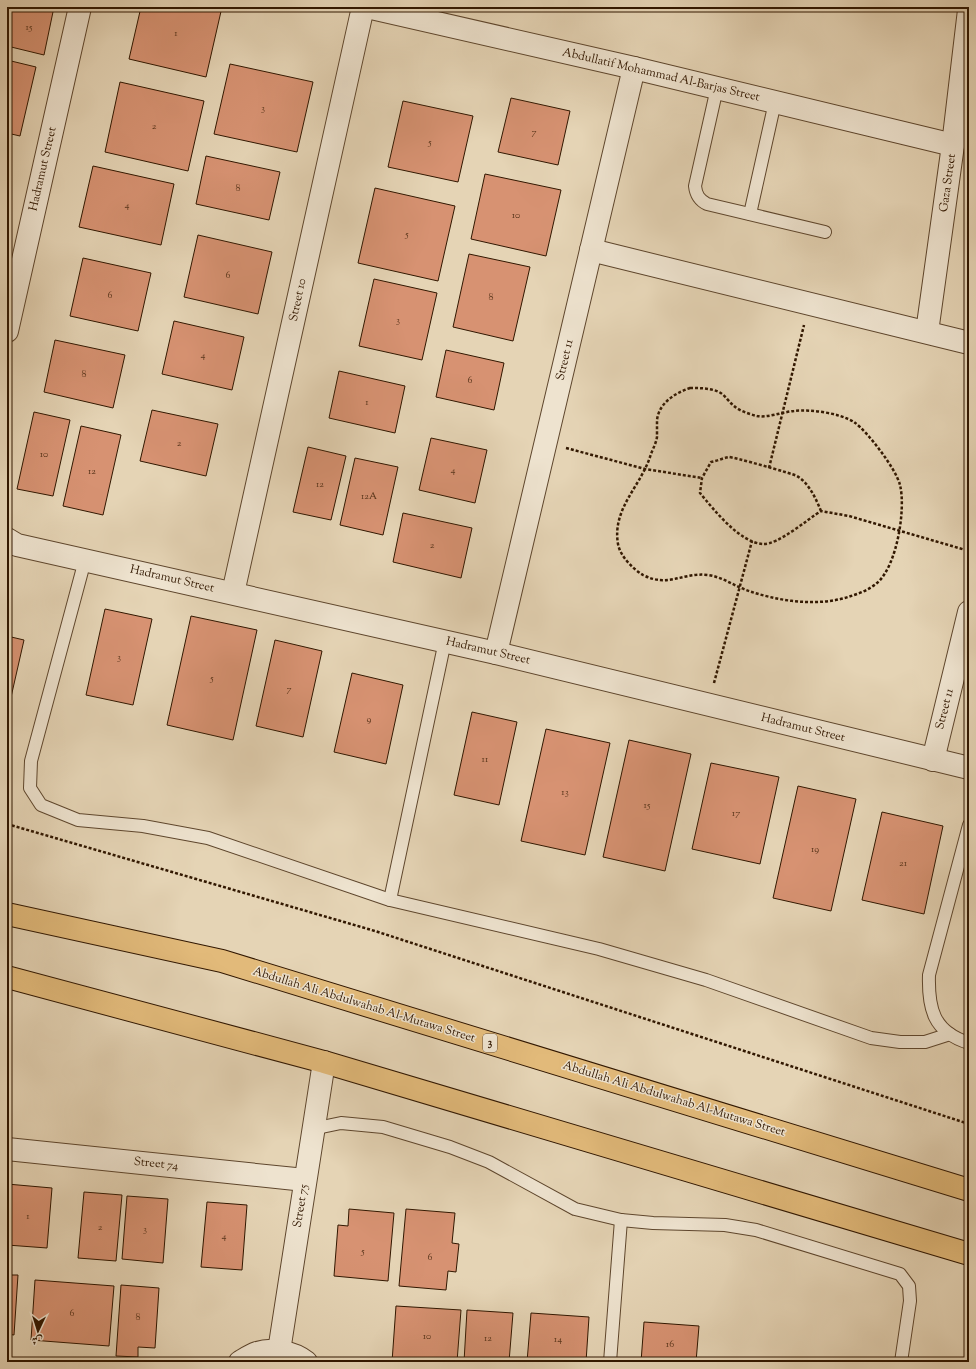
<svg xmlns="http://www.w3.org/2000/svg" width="976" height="1369" font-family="'Sorts Mill Goudy',Amiri,serif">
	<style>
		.building { fill: #d79272; stroke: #311700 }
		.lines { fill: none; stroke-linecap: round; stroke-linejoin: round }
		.service-casing { stroke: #5e462d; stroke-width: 14 }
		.minor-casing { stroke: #5e462d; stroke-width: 24 }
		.primary-casing { stroke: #311700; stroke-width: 24 }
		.path { stroke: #311700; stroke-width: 2.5; stroke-dasharray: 3 2; stroke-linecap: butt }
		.service { stroke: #eee3cf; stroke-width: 12 }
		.minor { stroke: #eee3cf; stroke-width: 22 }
		.primary { stroke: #e2ba7a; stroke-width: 22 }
		.labels { text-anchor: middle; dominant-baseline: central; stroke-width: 3; stroke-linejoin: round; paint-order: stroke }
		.number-label { font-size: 10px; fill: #5a361c }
		.shield { fill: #eee3cf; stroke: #6a543e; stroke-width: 1 }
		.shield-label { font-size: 11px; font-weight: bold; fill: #311700 }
		.street-label { font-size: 12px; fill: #311700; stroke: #eee3cf }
	</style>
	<rect width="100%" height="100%" fill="#e5d4b5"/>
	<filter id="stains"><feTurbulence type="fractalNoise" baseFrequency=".005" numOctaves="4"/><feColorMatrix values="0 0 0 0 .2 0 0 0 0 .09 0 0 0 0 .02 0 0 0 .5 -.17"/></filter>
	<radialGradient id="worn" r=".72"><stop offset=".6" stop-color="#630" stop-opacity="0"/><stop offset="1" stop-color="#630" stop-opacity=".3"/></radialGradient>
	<g class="building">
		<path d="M7,7H54L44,55L7,46Z"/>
		<path d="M141,7H222L206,77L129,59Z"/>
		<path d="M7,60L36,67L20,136L7,133Z"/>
		<path d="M230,64L313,82L297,152L214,134Z"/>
		<path d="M120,82L204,101L188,171L105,152Z"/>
		<path d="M511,98L570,111L558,165L498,152Z"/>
		<path d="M403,101L473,116L458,182L388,167Z"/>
		<path d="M206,156L280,172L269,220L196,204Z"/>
		<path d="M93,166L174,184L161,245L79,227Z"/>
		<path d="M485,174L561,190L546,256L471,239Z"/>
		<path d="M375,188L455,206L438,281L358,263Z"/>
		<path d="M198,235L272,252L258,314L184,297Z"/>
		<path d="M469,254L530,267L513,341L453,327Z"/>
		<path d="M83,258L151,273L138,331L70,316Z"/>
		<path d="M374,279L437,293L422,360L359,346Z"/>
		<path d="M174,321L244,337L232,390L162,374Z"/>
		<path d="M55,340L125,355L113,408L44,392Z"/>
		<path d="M446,350L504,363L494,410L436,397Z"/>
		<path d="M339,371L405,386L395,433L329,418Z"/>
		<path d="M152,410L218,424L206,476L140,461Z"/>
		<path d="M34,412L70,420L53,496L17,489Z"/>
		<path d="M81,426L121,435L103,515L63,506Z"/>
		<path d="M431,438L487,450L475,503L419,490Z"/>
		<path d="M308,447L346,456L331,520L293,512Z"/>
		<path d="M355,458L398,467L383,535L340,525Z"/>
		<path d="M403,513L472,528L461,578L393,562Z"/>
		<path d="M105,609L152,619L133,705L86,695Z"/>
		<path d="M191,616L257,630L233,740L167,725Z"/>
		<path d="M7,636L24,640L9,706H7Z"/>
		<path d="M275,640L322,651L303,737L256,726Z"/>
		<path d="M352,673L403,685L386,764L334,752Z"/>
		<path d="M472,712L517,722L499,805L454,795Z"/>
		<path d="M546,729L610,743L585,855L521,841Z"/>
		<path d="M629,740L691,754L665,871L603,857Z"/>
		<path d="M711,763L779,777L760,864L692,849Z"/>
		<path d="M798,786L856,799L831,911L773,898Z"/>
		<path d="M882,812L943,826L924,914L862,900Z"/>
		<path d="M7,1184L52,1188L47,1248L7,1245Z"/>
		<path d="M84,1192L122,1195L116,1261L78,1258Z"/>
		<path d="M127,1196L168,1199L163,1263L122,1259Z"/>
		<path d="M207,1202L247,1205L242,1270L201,1267Z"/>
		<path d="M349,1209L394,1213L388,1281L334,1276L338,1225L348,1226Z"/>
		<path d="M406,1209L455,1213L452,1243L459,1244L456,1272L448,1271L446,1290L399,1286Z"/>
		<path d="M7,1275H18L14,1335L7,1334Z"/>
		<path d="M35,1280L114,1286L109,1346L31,1340Z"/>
		<path d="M121,1285L159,1288L155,1348L138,1347V1357L116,1356Z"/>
		<path d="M396,1306L461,1310L457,1362H392Z"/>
		<path d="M467,1310L513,1313L509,1362H464Z"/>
		<path d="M531,1313L589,1317L586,1362H527Z"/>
		<path d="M644,1322L699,1326L696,1362H641Z"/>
	</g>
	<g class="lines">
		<defs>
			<g id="service">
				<path d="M717,88L695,186C696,195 699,200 707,204L825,232"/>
				<path d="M750,214L775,102"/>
				<path d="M85,560L31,761L30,788L41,805L78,820L143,826L208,838L390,900L599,949L706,980L871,1038L900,1042H925L950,1034"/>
				<path d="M969,825L929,975C928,1008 933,1032 969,1043"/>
				<path d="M390,900L445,641"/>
				<path d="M313,1133L317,1128L341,1123L383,1127L450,1147L489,1162L575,1209L621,1220L653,1223L725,1225L756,1230L900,1274L909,1286L910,1301L901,1362"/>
				<path d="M610,1362L621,1220"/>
			</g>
			<g id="minor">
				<path d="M367,7L634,68L953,145"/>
				<path d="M591,250L969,343"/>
				<path d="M7,331L80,7"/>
				<path d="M927,332L953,145L969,10"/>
				<path d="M7,539L17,545L496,653L969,768"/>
				<path d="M233,593L363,7"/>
				<path d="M496,653L634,68"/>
				<path d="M933,760L969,612"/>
				<path d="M7,1149L305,1180"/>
				<path d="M279,1351L324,1062"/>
				<path d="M240,1362C245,1359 251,1355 257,1353C272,1348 293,1352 306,1362"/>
			</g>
			<g id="primary">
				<path d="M7,914L222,961L969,1190"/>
				<path d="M7,977L324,1062L969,1254"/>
			</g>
		</defs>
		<use href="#service" class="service-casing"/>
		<use href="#minor" class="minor-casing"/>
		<use href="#primary" class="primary-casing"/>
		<g class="path">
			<path d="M690,388C700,388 710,388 719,392C725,395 729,402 734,406C740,411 749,414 757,416C768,418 782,412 794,411C811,409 839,413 854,422C868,432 896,469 900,485C906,509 897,566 877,583C869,590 858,594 848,597C816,607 777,601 746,590C733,585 722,577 708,575C683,572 668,588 643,575C633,569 620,556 618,544C612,509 640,487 650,457C652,450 656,444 657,437C657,432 657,426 657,420C659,403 675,393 690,388Z"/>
			<path d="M566,448L645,469L702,478"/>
			<path d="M769,468L804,325"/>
			<path d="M821,511C816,499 809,483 797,476C791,473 733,457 729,457C723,458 717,461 711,462L702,478L700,493C714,510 740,543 763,544C778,545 808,519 821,511L849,516L969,551"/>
			<path d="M714,683L752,541"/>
			<path d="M7,824L375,931L969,1124"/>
		</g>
		<use href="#service" class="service"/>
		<use href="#minor" class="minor"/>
		<use href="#primary" class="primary"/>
	</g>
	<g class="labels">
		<g class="number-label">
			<text x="29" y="27">15</text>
			<text x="176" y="33">1</text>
			<text x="263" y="108">3</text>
			<text x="154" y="126">2</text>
			<text x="534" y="132">7</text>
			<text x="430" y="142">5</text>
			<text x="238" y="188">8</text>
			<text x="127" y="205">4</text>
			<text x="516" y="215">10</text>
			<text x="407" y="234">5</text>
			<text x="228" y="275">6</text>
			<text x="110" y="295">6</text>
			<text x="491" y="297">8</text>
			<text x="398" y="320">3</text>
			<text x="203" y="355">4</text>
			<text x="84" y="374">8</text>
			<text x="470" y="380">6</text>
			<text x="367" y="402">1</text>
			<text x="179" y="443">2</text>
			<text x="44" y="454">10</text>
			<text x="453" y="470">4</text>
			<text x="92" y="471">12</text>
			<text x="320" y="484">12</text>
			<text x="369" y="496">12A</text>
			<text x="432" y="545">2</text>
			<text x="119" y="657">3</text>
			<text x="212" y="678">5</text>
			<text x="289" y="689">7</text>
			<text x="369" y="719">9</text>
			<text x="485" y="759">11</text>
			<text x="565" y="792">13</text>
			<text x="647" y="805">15</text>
			<text x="736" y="813">17</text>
			<text x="815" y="849">19</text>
			<text x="903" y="863">21</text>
			<text x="28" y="1216">1</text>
			<text x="100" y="1227">2</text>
			<text x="145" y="1229">3</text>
			<text x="224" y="1236">4</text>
			<text x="363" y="1251">5</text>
			<text x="430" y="1257">6</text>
			<text x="72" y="1313">6</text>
			<text x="138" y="1317">8</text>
			<text x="427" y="1336">10</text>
			<text x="488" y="1338">12</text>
			<text x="558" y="1339">14</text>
			<text x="670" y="1344">16</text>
		</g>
		<rect class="shield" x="483" y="1034" width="14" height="18" rx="3"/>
		<g class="shield-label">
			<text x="490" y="1043">3</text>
		</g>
		<g class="street-label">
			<text transform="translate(661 75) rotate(13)">Abdullatif Mohammad Al-Barjas Street</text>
			<text transform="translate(43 169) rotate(-77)">Hadramut Street</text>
			<text transform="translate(948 183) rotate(-82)">Gaza Street</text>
			<text transform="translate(298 300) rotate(-78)">Street 10</text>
			<text transform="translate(565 360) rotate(-77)">Street 11</text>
			<text transform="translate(172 579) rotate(13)">Hadramut Street</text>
			<text transform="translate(488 651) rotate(13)">Hadramut Street</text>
			<text transform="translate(945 709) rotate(-76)">Street 11</text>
			<text transform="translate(803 728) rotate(14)">Hadramut Street</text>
			<text transform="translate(364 1005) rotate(17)">Abdullah Ali Abdulwahab Al-Mutawa Street</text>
			<text transform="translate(674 1099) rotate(17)">Abdullah Ali Abdulwahab Al-Mutawa Street</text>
			<text transform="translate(156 1164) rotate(6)">Street 74</text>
			<text transform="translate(301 1206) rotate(-81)">Street 75</text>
		</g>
	</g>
	<rect width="976" height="1369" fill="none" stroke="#e5d4b5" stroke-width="24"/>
	<rect x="8" y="8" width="960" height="1353" fill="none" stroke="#311700" stroke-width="2"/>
	<rect x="12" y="12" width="952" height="1345" fill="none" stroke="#311700"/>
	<g transform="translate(38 1331) rotate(184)" stroke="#eee3cf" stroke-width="3" paint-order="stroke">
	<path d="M0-3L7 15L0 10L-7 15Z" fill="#311700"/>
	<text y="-6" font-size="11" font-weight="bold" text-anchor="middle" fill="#311700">ش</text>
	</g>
	<rect width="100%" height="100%" filter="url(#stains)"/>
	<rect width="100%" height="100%" fill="url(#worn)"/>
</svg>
